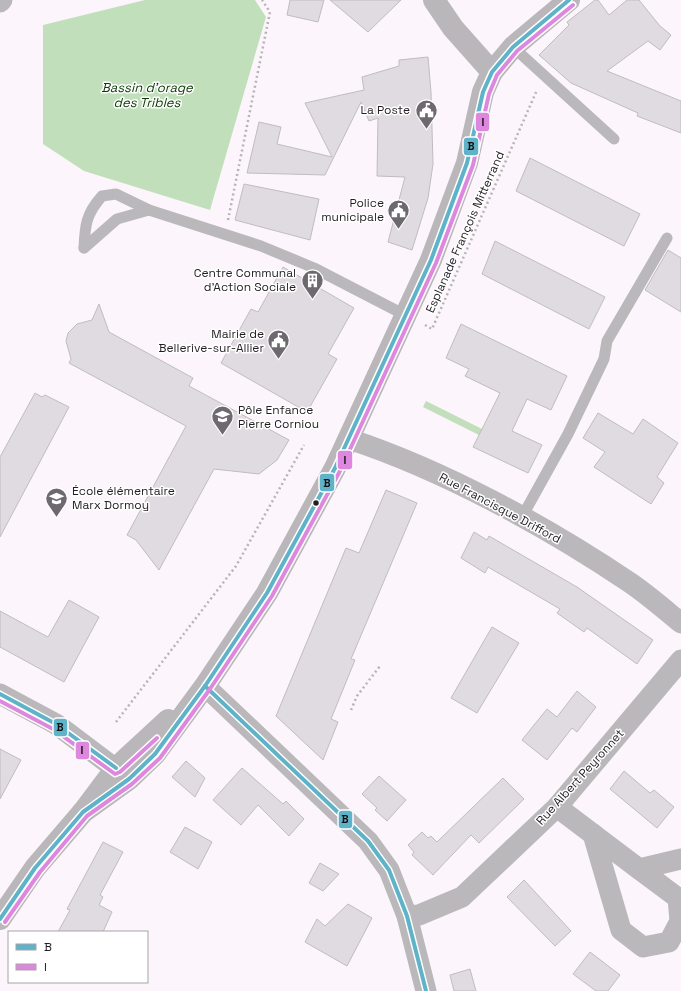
<svg xmlns="http://www.w3.org/2000/svg" width="681" height="991" font-family="'Space Grotesk',sans-serif">
	<style>
		.water { fill: #c0dfba }
		.building { fill: #e0dbe0; stroke: #c1bcc0 }
		.lines { fill: none; stroke-linecap: round; stroke-linejoin: round }
		.path { stroke: #b7b4b7; stroke-width: 2.5; stroke-dasharray: 2 3; stroke-linecap: butt }
		.lane { stroke: #bab8ba; stroke-width: 11 }
		.street { stroke: #bab8ba; stroke-width: 21 }
		.secondary { stroke: #bab7ba; stroke-width: 22 }
		.bus-1-casing { stroke: #fff; stroke-width: 7 }
		.bus-2-casing { stroke: #fff; stroke-width: 7 }
		.bus-1 { stroke: #5fb3c8; stroke-width: 4 }
		.bus-2 { stroke: #de87de; stroke-width: 4 }
		.bus-dot { fill: #221e22; stroke: #fff; stroke-width: 1.5 }
		.labels { text-anchor: middle; dominant-baseline: central; stroke-width: 3; stroke-linejoin: round; paint-order: stroke }
		.poi-label { font-size: 12px; fill: #221e22; stroke: #fff; text-anchor: end }
		.street-label { font-size: 12px; fill: #221e22; stroke: #fff }
		.water-label { font-size: 13px; font-style: italic; fill: #0a3902; stroke: #fff }
		.line-badge { stroke: #fff; stroke-width: 1.5 }
		.pale-badge-label { font-size: 11px; text-anchor: middle; font-weight: bold; fill: #111 }
	</style>
	<rect width="100%" height="100%" fill="#fcf5fb"/>
	<g class="water">
		<path d="M145,0H255L266,17L210,210L84,171L43,144V25Z"/>
		<path d="M426,401L484,430L481,436L423,407Z"/>
	</g>
	<g class="building">
		<path d="M290,0H324L318,22L287,15Z"/>
		<path d="M330,0H401L368,32Z"/>
		<path d="M595,0H598L609,15L627,0H639L660,26L671,35L660,50L648,41L607,71L681,101V133L637,116L638,113L571,83L539,55L569,25L567,22Z"/>
		<path d="M428,57L431,92L433,164L428,198L412,250L388,242L405,177L377,176L378,118L369,121L361,102L325,175L247,173L259,122L281,127L277,144L332,157L305,103L364,90L362,77L399,66V60Z"/>
		<path d="M530,158L640,214L624,246L516,191Z"/>
		<path d="M244,184L319,199L310,240L235,220Z"/>
		<path d="M495,241L605,297L589,329L482,274Z"/>
		<path d="M668,250L681,258V312L645,290Z"/>
		<path d="M283,267L354,308L328,354L337,359L307,412L221,363L251,309L258,312Z"/>
		<path d="M99,304L109,332L193,378L189,386L289,440L277,460L259,474L214,469L159,570L136,540L127,535L186,426L69,363L71,359L66,341L68,333L77,324L92,320Z"/>
		<path d="M461,324L567,376L551,410L527,399L512,431L542,445L528,473L473,447L500,393L465,376L469,369L446,358Z"/>
		<path d="M35,393L42,397L45,395L69,407L0,537V457Z"/>
		<path d="M598,413L633,434L643,419L678,443L657,477L664,483L651,504L594,467L605,452L583,438Z"/>
		<path d="M386,490L417,503L351,659L355,660L331,719L338,722L323,760L276,716L346,548L359,553Z"/>
		<path d="M474,532L487,540L489,536L577,587L653,640L637,664L587,628L584,632L557,613L560,609L488,567L485,573L461,558Z"/>
		<path d="M69,600L99,617L64,682L0,647V611L48,637Z"/>
		<path d="M492,627L519,643L477,713L451,698Z"/>
		<path d="M577,691L596,707L577,732L572,728L547,760L522,740L547,709L557,717Z"/>
		<path d="M0,749L21,760L0,799Z"/>
		<path d="M186,761L205,778L195,797L172,777Z"/>
		<path d="M242,768L283,804L286,801L304,819L289,836L258,805L241,825L213,800Z"/>
		<path d="M624,771L650,793L654,790L674,807L657,828L610,789Z"/>
		<path d="M379,776L406,800L387,821L375,810L377,808L362,794Z"/>
		<path d="M503,778L524,799L479,843L471,835L433,875L412,855L414,852L408,845L422,832L428,838L431,836L437,842Z"/>
		<path d="M185,827L212,842L198,869L170,852Z"/>
		<path d="M103,842L123,852L100,895L103,897L99,905L112,912L103,932H58L70,910L67,909Z"/>
		<path d="M320,863L339,874L323,891L309,883Z"/>
		<path d="M524,880L571,931L555,946L507,897Z"/>
		<path d="M348,904L372,918L347,966L305,942L317,919L325,926Z"/>
		<path d="M590,952L620,975L608,991H596L573,974Z"/>
		<path d="M470,969L476,991H454L450,975Z"/>
	</g>
	<g class="lines">
		<g class="path">
			<path d="M228,220L270,12L262,0"/>
			<path d="M425,325L432,329L537,90"/>
			<path d="M351,710L357,696L380,666"/>
			<path d="M116,722L236,566L304,445"/>
		</g>
		<g class="lane">
			<path d="M513,47L614,139"/>
			<path d="M84,248C85,225 86,214 102,196L116,194L149,210L261,246L314,268L405,315"/>
			<path d="M84,248L117,219L149,210"/>
			<path d="M522,517L568,434L604,359L607,341L667,238"/>
		</g>
		<g class="street">
			<path d="M0,2L2,0"/>
			<path d="M349,439C443,470 546,526 629,582C647,594 664,609 681,623"/>
			<path d="M205,686L368,841L389,870L407,916L426,991"/>
			<path d="M0,694L56,724L129,779"/>
			<path d="M557,807L639,869L681,859"/>
			<path d="M593,834L621,930L643,947L669,942L680,921L678,898L639,869"/>
			<path d="M407,916L419,915L462,897L557,807L681,660"/>
		</g>
		<g class="secondary">
			<path d="M434,0L453,28L492,72"/>
			<path d="M83,812L129,779L155,754L205,686L267,593L335,468L431,260L467,163L483,92L492,72L513,47L569,0"/>
			<path d="M0,919L35,868L83,812L116,768L168,720"/>
		</g>
		<defs>
			<g id="bus-1">
				<path d="M205,686L368,841L389,870L407,916L426,991"/>
				<path d="M0,694L56,724L116,768"/>
				<path d="M0,919L35,868L83,812L129,779L155,754L205,686L267,593L335,468L431,260L467,163L483,92L492,72L513,47L569,0"/>
			</g>
			<g id="bus-2">
				<path d="M0,701L53,729L115,774L120,772L157,738"/>
				<path d="M5,922L40,872L87,816L132,784L160,758L210,689L272,596L340,471L436,263L473,165L489,94L497,75L517,51L573,5"/>
			</g>
		</defs>
		<use href="#bus-1" class="bus-1-casing"/>
		<use href="#bus-2" class="bus-2-casing"/>
		<use href="#bus-1" class="bus-1"/>
		<use href="#bus-2" class="bus-2"/>
	</g>
	<defs>
		<symbol id="civic-pin" viewBox="-11 -11 22 30"><path d="M0 17L-7.5 6A9.5 9.5 0 1 1 7.5 6Z" fill="#6e696e" stroke="#fff"/><path d="M-.6-6.5H3V-4.5H.6V-3L4-1V1h2V6H-6V1h2V-1L-.6-3ZM-1.2 2.5V6h2.4V2.5Z" fill="#fff"/></symbol>
		<symbol id="building-pin" viewBox="-11 -11 22 30"><path d="M0 17L-7.5 6A9.5 9.5 0 1 1 7.5 6Z" fill="#6e696e" stroke="#fff"/><path d="M-4-6H4V6H1V3H-1V6H-4ZM-2.5-4.3h1.7v1.8h-1.7ZM.8-4.3h1.7v1.8H.8ZM-2.5-1h1.7V.8h-1.7ZM.8-1h1.7V.8H.8Z" fill="#fff"/></symbol>
		<symbol id="school-pin" viewBox="-11 -11 22 30"><path d="M0 17L-7.5 6A9.5 9.5 0 1 1 7.5 6Z" fill="#6e696e" stroke="#fff"/><path d="M0-5L7-2L0 1L-7-2ZM-4 1L0 2.5L4 1V4Q0 6-4 4Z" fill="#fff"/></symbol>
	</defs>
	<g fill-rule="evenodd">
		<use href="#civic-pin" x="414" y="98" width="25" height="34"/>
		<use href="#civic-pin" x="386" y="198" width="25" height="34"/>
		<use href="#building-pin" x="300" y="268" width="25" height="34"/>
		<use href="#civic-pin" x="266" y="328" width="25" height="34"/>
		<use href="#school-pin" x="210" y="404" width="25" height="34"/>
		<use href="#school-pin" x="44" y="486" width="25" height="34"/>
	</g>
	<circle class="bus-dot" cx="316" cy="503" r="3.5"/>
	<g class="labels">
		<g class="poi-label">
			<text x="410" y="110">La Poste</text>
			<text x="384" y="203">Police<tspan x="384" dy="14">municipale</tspan></text>
			<text x="296" y="273">Centre Communal<tspan x="296" dy="14">d'Action Sociale</tspan></text>
			<text x="264" y="334">Mairie de<tspan x="264" dy="14">Bellerive-sur-Allier</tspan></text>
			<text x="238" y="410" text-anchor="start">Pôle Enfance<tspan x="238" dy="14">Pierre Corniou</tspan></text>
			<text x="72" y="491" text-anchor="start">École élémentaire<tspan x="72" dy="14">Marx Dormoy</tspan></text>
		</g>
		<g class="street-label">
			<text transform="translate(465 232) rotate(-66)">Esplanade François Mitterrand</text>
			<text transform="translate(500 508) rotate(28)">Rue Francisque Drifford</text>
			<text transform="translate(580 777) rotate(-48)">Rue Albert Peyronnet</text>
		</g>
		<g class="water-label">
			<text x="147" y="87">Bassin d'orage<tspan x="147" dy="15">des Tribles</tspan></text>
		</g>
	</g>
	<g class="line-badge">
		<rect x="475" y="112" width="15" height="20" rx="4" fill="#de87de"/>
		<rect x="463" y="137" width="16" height="19" rx="4" fill="#5fb3c8"/>
		<rect x="337" y="450" width="16" height="20" rx="4" fill="#de87de"/>
		<rect x="319" y="473" width="16" height="19" rx="4" fill="#5fb3c8"/>
		<rect x="53" y="718" width="15" height="19" rx="4" fill="#5fb3c8"/>
		<rect x="75" y="741" width="15" height="19" rx="4" fill="#de87de"/>
		<rect x="338" y="810" width="15" height="19" rx="4" fill="#5fb3c8"/>
	</g>
	<g class="pale-badge-label">
		<text x="483" y="126">I</text>
		<text x="471" y="150">B</text>
		<text x="345" y="464">I</text>
		<text x="327" y="487">B</text>
		<text x="60" y="731">B</text>
		<text x="82" y="754">I</text>
		<text x="345" y="823">B</text>
	</g>
	<rect x="8" y="931" width="140" height="52" fill="#ffffff" stroke="#a7a5a7"/>
	<rect x="16" y="944" width="20" height="6" fill="#5fb3c8" stroke="#a7a5a7"/>
	<text x="44" y="951" font-size="12" fill="#221e22">B</text>
	<rect x="16" y="964" width="20" height="6" fill="#de87de" stroke="#a7a5a7"/>
	<text x="44" y="971" font-size="12" fill="#221e22">I</text>
</svg>
